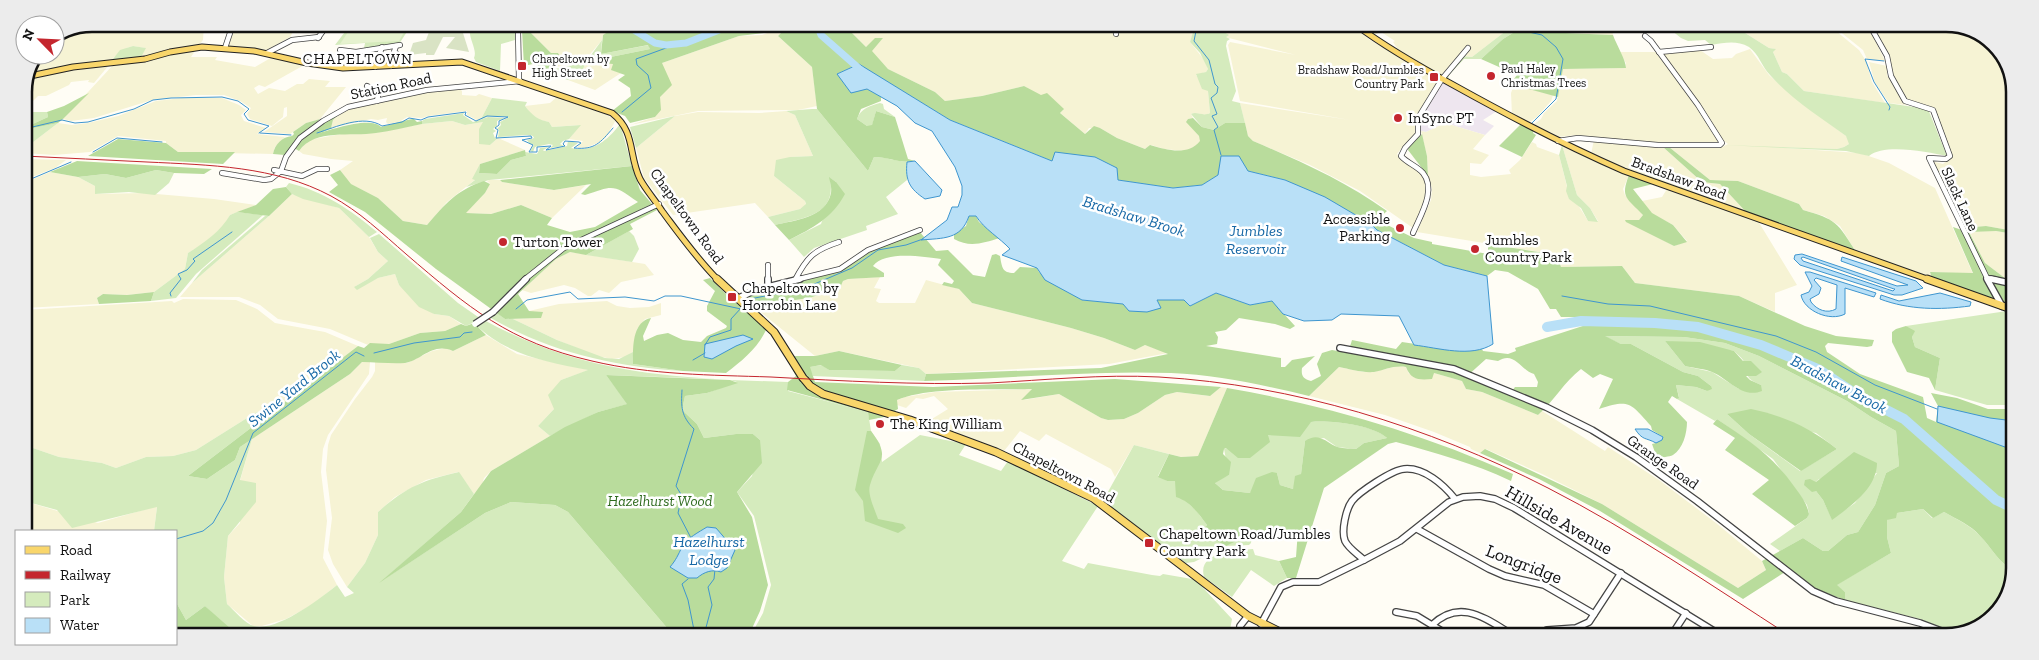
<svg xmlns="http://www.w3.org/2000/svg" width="2039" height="660" font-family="'Zilla Slab',serif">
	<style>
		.industrial { fill: #eee6ef }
		.farmland { fill: #f6f3d4 }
		.green { fill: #d5ebbd; fill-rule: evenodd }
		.forest { fill: #b9dc9c; fill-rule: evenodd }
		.cemetery { fill: #d9e3c4 }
		.pitch { fill: #e6f2cf }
		.water { fill: #b9e0f7; stroke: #3f96cf; fill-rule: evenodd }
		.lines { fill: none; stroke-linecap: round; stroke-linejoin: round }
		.stream { stroke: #3f96cf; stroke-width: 1 }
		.river-far1 { stroke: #b9e0f7; stroke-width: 7 }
		.river { stroke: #b9e0f7; stroke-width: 10 }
		.minor-far1-casing { stroke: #444; stroke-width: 6 }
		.minor-casing { stroke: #444; stroke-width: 8 }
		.major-far1-casing { stroke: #222; stroke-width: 7 }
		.major-casing { stroke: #222; stroke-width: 9 }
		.minor-far1 { stroke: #fff; stroke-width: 4.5 }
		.minor { stroke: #fff; stroke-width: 5.5 }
		.major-far1 { stroke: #f9d66b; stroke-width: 5 }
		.major { stroke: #f9d66b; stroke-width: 7 }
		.rail { stroke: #c4262e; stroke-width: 1 }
		.minor-bridge-casing { stroke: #444; stroke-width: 8; stroke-linecap: butt }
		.minor-bridge { stroke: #fff; stroke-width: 5.5 }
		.poi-dot { fill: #c4262e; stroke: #fff; stroke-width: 2 }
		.labels { text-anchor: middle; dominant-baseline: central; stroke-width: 5; stroke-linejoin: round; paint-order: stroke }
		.far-poi-label { font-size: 12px; fill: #111; stroke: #fff; text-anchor: start }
		.far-quarter-label { font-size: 15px; letter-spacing: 1px; fill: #111; stroke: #fff }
		.street-label { font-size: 15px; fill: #111; stroke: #fff }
		.poi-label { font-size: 15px; fill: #111; stroke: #fff; text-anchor: start }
		.park-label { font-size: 15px; font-style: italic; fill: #2f6b1f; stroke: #fff }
		.water-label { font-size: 16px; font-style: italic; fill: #1768a6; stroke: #fff }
		.near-street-label { font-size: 18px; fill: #111; stroke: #fff }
		.rim { fill: none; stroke: #111; stroke-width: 2.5 }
	</style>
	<rect width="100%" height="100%" fill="#fffdf5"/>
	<path class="industrial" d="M1442,82L1497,111L1483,120L1494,126L1485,135L1445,123L1426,132L1421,131L1418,126L1420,118Z"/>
	<g class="farmland">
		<path d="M92,24H204L203,40L198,46L140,59L145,48L133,46L127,48L113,58L124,61L31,75L39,55H55V39Z"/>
		<path d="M237,24H298L290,37L267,50L228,46Z"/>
		<path d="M584,24H598L609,31L603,35L602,40L586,59L613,64L612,70L621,73L595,90L568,80L581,74L586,62L555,67V64L561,58L558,53H551L530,32L542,33L544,30L564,32Z"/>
		<path d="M844,25H1007L1033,28L1036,25H1161L1177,29L1180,28L1193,34L1190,42L1205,61L1208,69L1206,72L1196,75L1208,91L1210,113L1206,115L1194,113L1191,114L1193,118L1188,119L1187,122L1199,136L1201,141L1195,148L1184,151L1164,149L1151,145L1145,149L1117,138L1100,128H1089L1085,134L1060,113L1063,110L1024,86L982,96L945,101L935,92L888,69L871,51L883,38L866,47Z"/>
		<path d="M1213,25H1337L1343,29L1352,25L1370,40L1439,80L1416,118V134L1404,145L1397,154L1402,161L1420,172L1425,179V202L1413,228L1360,191L1310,165L1253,141L1248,136L1240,103L1350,120L1240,101L1228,45L1230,42L1296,55L1225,37L1224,33Z"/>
		<path d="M1359,25L1611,26L1613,35L1516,31L1509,26H1500L1498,28L1506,31L1472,57L1460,55L1442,77L1401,54L1393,42L1395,41L1381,32L1372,36Z"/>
		<path d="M1734,26H1830L1859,50L1866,61L1872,82L1885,103L1804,91L1787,74L1782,72L1773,52L1775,49L1769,48Z"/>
		<path d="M1833,26H1868L1885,61L1867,59L1863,50Z"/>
		<path d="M1872,26H1965L1998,47L2015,87L2014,231L1986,226L1962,228L1931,161L1943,164L1952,156L1935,110L1906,99L1893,76L1888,56Z"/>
		<path d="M773,31H779L781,33L778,36L812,67L817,106L798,110L698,111L630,125L655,117L660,97L662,63L739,36L762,35Z"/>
		<path d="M197,48L191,57H217L215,60L255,67L274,56L306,64L265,87L259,85L254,88L258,94L269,88L285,91L297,84H303L309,79L330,81L325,87H346L320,119L306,123L290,134L264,132L287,116V107L284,108L283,117L272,126L250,119L247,114L251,108L240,101L224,95H196L152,100L94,118L71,121L63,119L114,64Z"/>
		<path d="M1750,49L1769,75L1793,96L1846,136L1849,140V144L1844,147L1837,149L1772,147L1860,153L1889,163L1935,188L1973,274L1930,272L1932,278L1856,252L1840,226L1824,216L1803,210L1799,204L1738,181L1710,180L1669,147H1722L1728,144L1720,138L1664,56V54L1700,50L1713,59L1732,58L1736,54Z"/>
		<path d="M1619,52H1657L1700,109V114L1720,142L1718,144L1640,142L1578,135L1556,137L1533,125L1541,119L1544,113L1557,101L1563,69L1626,68V63Z"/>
		<path d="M1869,62L1887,66V75L1906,105L1889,103L1875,83Z"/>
		<path d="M109,65L94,83L88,82L89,80L71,82L69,85L46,96H38L24,110V92L30,78L59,70Z"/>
		<path d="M1514,85L1553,95L1551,101L1537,117L1528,123L1512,115L1511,93Z"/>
		<path d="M458,88L462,91V95L476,96L479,94L492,98L481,119L477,120L467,115V111L428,116L422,118L407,117L399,122L388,124L386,122L387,118L378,120L371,119L331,128L333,120L346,109L432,91Z"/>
		<path d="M558,96L601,112L616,120L606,137L600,142L585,148L577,147L583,141L569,139L580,125L552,127L549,122L540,120L531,114L525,106L550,103Z"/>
		<path d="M182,98H222L239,105L246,110L241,115L244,121L266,128L257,134L285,137L275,147L273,154L178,152L166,143V141L118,136L90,152L54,155L24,153V149L58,123L72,125L88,123L118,116L156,101Z"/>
		<path d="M786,111L795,115L813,156L790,157L774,176L805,201L806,205L800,209L768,217L755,203L673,215L644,178L636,148L675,116L698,112L759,113Z"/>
		<path d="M452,121L465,125L483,122L490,145L498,138L525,150L480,164L476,179L447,202L427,225L403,221L378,198L350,184L340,170L353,161L331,159L303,154L299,151L308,140L347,133H374L422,124Z"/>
		<path d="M1445,123L1485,135L1473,149L1489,155L1481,164L1470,163V175L1481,177L1511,174L1509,170L1520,160L1532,142L1536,144L1537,147L1559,155L1567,187L1588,221H1598L1590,208L1577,195L1562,145L1629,175L1623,189L1625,195L1643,215L1639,220H1626L1674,246L1687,241L1673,225L1652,214L1642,201L1662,197L1667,189L1758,221L1797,285L1775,293V312L1739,296L1635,283L1622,266L1561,267L1557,255L1417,232L1431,200L1432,188L1428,176L1427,156L1421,131L1426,132Z"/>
		<path d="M1594,140L1663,147L1702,182L1720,184L1747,213L1641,175L1591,154Z"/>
		<path d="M24,159L66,160L55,168L24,180Z"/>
		<path d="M50,172L78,177L95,186V194L145,193L214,199L256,205L230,215L226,223L207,242L188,253L185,269L154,292L127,295L103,294L97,298L99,304L24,308V183Z"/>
		<path d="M489,180H500L502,182L554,190L586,185L552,218L521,205L491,214L465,213L485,193L490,183L487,182Z"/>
		<path d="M292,194L339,208L369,237L378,252L388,261L368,279L354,287L378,278L395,274L399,285L434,314L449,316L461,324L445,331L420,333L389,344L368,345L330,329L278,319L260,305L239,297H180L192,283L269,216Z"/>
		<path d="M1969,231H1996L2014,234V282L2006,279L1985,263Z"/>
		<path d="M570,252L645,264L654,275L621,282L609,293L599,290L591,296H588L575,288L564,285L531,293L522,290L556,259Z"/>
		<path d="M880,277L874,288L881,289L876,301L879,303H915L926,280L959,289L972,303L1071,328L1104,338L1135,350L1145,345L1168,353L1109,364L926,374L919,368L839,351L815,356L753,306L809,298L840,288L843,281L848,279Z"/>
		<path d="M183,299L236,300L257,309L275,323L325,332L358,346L285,402L255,413L196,450L173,456L146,457L116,468L102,463L59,457L24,445V417L32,410L33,405L24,404V310L172,301L174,303Z"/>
		<path d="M607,301L617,306L630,308L649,307L661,303V315L645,319L637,329L633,352L625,357L612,359L597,356L557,340L513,319L541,318L529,311L559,304Z"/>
		<path d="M486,335L517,354L589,370L561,380L554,409L538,426L550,436L491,471L484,478L482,485L474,494L458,472L426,480L395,497L378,512V535L365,563L347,587L333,564L328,550L332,518L326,470L328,445L331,435L355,399L372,377L375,371V362L407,363L432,351L446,348L453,351Z"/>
		<path d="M362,362H370L369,374L328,435L323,449L321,472L327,521L323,558L337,585L312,605L286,619L262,626H253L227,604L224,577L228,536L240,523V481L252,439L350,374Z"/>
		<path d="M1398,366L1406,367L1409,374L1434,373L1462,381L1466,389L1482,392L1538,415L1542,411L1605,451L1608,447L1659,480L1716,523L1762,561L1766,570L1738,588L1602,504L1542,474L1486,449L1480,453L1471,449L1470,447L1434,432L1385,415L1309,396L1339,367L1363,372H1373Z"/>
		<path d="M1221,387L1227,388L1198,456L1181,457L1134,445L1115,477L1111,469L1046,434L1039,441L1020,431L1004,451L927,422L948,409L934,396L923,399L916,398L906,408L897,405V400L905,397L935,392L1032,389L1024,400L1059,394L1101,418L1108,420L1124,419L1138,413L1165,395L1177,392L1209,396Z"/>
		<path d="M24,501L98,523L157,506L154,531H24Z"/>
	</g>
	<g class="green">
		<path d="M351,24H412L399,44L364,48L365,43L335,45Z"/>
		<path d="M470,24H503L501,26L515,29V40L501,44L500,71L476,62L474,58C478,49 467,38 470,24Z"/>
		<path d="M1192,25H1213L1229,35L1226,37L1230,39L1227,41L1226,46L1236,91L1232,101L1240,103L1245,123H1225L1214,130L1202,127L1191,114C1197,111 1203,117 1210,113L1208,91L1202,89L1196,74L1206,72L1208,69L1200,53L1190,42L1193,32Z"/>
		<path d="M1666,26L1704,28L1702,26H1734L1769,48L1776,49L1773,52L1782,72L1787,74L1804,91L1928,109L1947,156C1928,152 1884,143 1869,156L1846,151L1724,145L1837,149L1844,147L1849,144L1846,136C1820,117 1791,99 1770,75C1762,67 1759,54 1749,47C1736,40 1725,43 1711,45L1705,40L1688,41L1681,38Z"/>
		<path d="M1511,27L1516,31L1503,39L1481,59H1464L1449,75L1448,80L1445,78L1463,56L1472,57Z"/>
		<path d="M602,40L601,54L649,45L650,49L586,62L581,74L568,80L556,76L543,80L538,75L539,70C547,72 576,64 586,62Z"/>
		<path d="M133,46L146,48L140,59L124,61L113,59L120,50Z"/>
		<path d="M492,98L527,102L525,106C532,115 538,120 549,122L552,127L581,125L569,139L563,141L560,144L564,146L550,148L553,145L549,144L535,147L533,152L530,151L534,145L530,144L527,140L534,138L533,136L527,135L499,137L498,138L490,145L479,144V129L483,122L465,125L452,121L422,124V121L425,119L464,113L463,115L473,122L488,117L505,118L497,121V126L493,129L496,131L493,133L495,138H498L499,130L497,129L501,125L500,122L509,117L489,116L481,119Z"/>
		<path d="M880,103L883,104L884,109L895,117L876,111L872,126H867L857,119C861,108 870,106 880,103Z"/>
		<path d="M812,109H817L868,171L874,157C886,157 895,161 907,162V180L886,197L898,214L866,226L867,230L814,248L804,257L789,240L821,224L836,182L830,178C837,216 804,218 775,225L768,217L800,209L806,204L805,201L774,176L776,160L790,157L813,156L795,115L786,111Z"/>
		<path d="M24,112H47L48,117L24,128Z"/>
		<path d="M675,116L636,148L630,127Z"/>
		<path d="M58,123L24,149V130Z"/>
		<path d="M620,124L632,166L489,180L466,187L475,180L472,179L480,164L479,173L497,174L511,160L526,156L525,152L537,154L540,148L549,147L543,150L544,151L567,146L568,141L578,143L571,148C593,153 608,140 620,124Z"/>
		<path d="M1562,145L1577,195L1590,208L1598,222L1588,221L1581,208L1569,199L1566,191L1567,186L1559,155Z"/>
		<path d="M156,170L174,173L169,183L155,195L129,192L95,194V186L78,177L105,174L126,178Z"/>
		<path d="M289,183C323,191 351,210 377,232L369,237L339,208L303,199L292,194L286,187Z"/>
		<path d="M237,212L263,215L196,274L176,298L151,301L154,292L185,269L188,253C204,243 221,231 230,215Z"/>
		<path d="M265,216H269L192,283L202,270Z"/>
		<path d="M629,231L634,236L639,249L632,262L586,255Z"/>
		<path d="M379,234L458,303L481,319L466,326L449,316L434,314L419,307L399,285L395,274L378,278L357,290L354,287L368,279L388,261L378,252L370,238Z"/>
		<path d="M2007,311L2014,313V405H1987L1935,390L1940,358L1915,347L1912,337L1914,332L1906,326Z"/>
		<path d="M496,312L505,319H513L557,340L605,358L619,359L633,352V364L683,371C614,367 549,352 489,317Z"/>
		<path d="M484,320C561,362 630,374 716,379L606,375L628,404L598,412L550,436L538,426L554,409L548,395L561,380L588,370C547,362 507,355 476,325Z"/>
		<path d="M1603,336L1684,337L1725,343L1759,356L1847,401L1871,417L1896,431L1899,466L1886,473L1875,505L1858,532L1847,535L1828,551H1823L1803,538L1780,551L1770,544L1807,518L1809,513L1807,505L1773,459L1717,419L1715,421L1677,399L1679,397L1676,385L1696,387L1707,391L1711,386L1698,376L1683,372L1631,344H1621ZM1665,341L1734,351C1737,354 1741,357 1743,360C1750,375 1742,377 1761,385L1739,389L1712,372L1685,366ZM1727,414L1816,433L1837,449L1800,471L1749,434ZM1877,473L1855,503L1832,519L1823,500L1816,491V482L1819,479Z"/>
		<path d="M822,365L829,370L895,371L902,365L919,368L926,374L924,381L813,376L809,367Z"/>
		<path d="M730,380L788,382V391L868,412L871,431L880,444L882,462L920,435L966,444L959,455L1001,471L1008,461L1098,506L1062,561L1084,569L1088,563L1152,575L1160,576L1163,574L1192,579L1194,578L1232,619L1229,635H751L763,613L771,585L754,516L737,492L752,476L760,440L753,434H736L704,438L697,424L682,410L685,396L707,393L737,382Z"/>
		<path d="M285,402L188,476L207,479L235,460L240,447L252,439L240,480L256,483V502L228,536L224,577L227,604C234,610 245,624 254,626C277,632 321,598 337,585L345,597L354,593L347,587L365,563L378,535V512C406,487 423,480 459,472L474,494L461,512L383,580L485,513L511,502L555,505L568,512L668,629L671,635L222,634L230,630L205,606L186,620L176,602V531H154L157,507L72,528L57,510L24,501V445L59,457L102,463L116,468L146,457L173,456L196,450L255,413Z"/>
		<path d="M1311,422C1330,420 1374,425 1387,438L1364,443L1356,449L1337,447L1324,438L1305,441L1301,474L1293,489L1280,485L1277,473L1250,493L1223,490L1214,482L1229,475L1224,449Z"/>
		<path d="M1134,445L1169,454L1158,476L1167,481H1175L1184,500L1195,509L1207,525L1203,532L1252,534L1251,543L1249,545L1226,546L1194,562L1186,563L1111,507L1112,504L1104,499Z"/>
		<path d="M1923,509L1932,518L1944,512C1956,519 1970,525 1980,536C1992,548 1998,562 2013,570V586L1989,622L1957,633L1920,619L1845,600V592L1836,585L1891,553L1887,537V520L1897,513Z"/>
		<path d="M1253,549L1255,555L1279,561L1287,578L1274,586L1251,570L1232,597L1204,577C1197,551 1236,551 1253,549Z"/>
	</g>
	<g class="forest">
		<path d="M598,24L618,26L621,24H653L659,30L668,31L685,25H844L866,47L875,38H883L872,51L888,69L935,92L945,101L982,96L1024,86L1041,95L1047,93L1064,109L1060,113L1085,134L1094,126L1100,128L1117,138L1145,149L1150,145C1167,150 1188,156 1200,141L1199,136L1186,122L1188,119L1193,118L1202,127L1214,130L1225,123H1245L1248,136L1253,141C1300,161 1345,181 1387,211L1377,220L1414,238L1432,242V244L1488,254V244L1557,255L1561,267L1622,266L1635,283L1739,296L1805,326L1836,336L1874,340L1872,346L1867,347L1828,343L1825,346L1827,352L1860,374L1923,397L1927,418L1936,422L1938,406L1931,393L1957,398L1988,409H2014L2013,570C1998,562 1992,548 1980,536C1971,525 1956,519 1944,512L1933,518L1923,509L1897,513L1896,518L1887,520V537L1891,553L1837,585L1845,592V600L1816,589L1788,570L1743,599L1600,511L1539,479L1480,453L1485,449L1602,504L1738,588L1766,570L1762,561L1803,538L1823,551H1828L1847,535L1858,532L1875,505L1886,473L1899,466L1896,431L1871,417L1847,401L1759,356L1725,343L1684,337L1605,336L1621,344H1631L1683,372L1698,376L1711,386L1712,389L1707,391L1696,387L1676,385L1679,398L1677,399L1672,396L1668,402L1687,422C1687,433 1683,449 1673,455C1669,457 1662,457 1657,458L1652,444L1656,443L1663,437L1652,430L1651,426C1630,403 1630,399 1599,409L1613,379L1600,374L1593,378L1581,369C1564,382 1554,401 1538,415L1482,392L1466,389L1462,381L1434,373L1432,379C1419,380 1411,380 1406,367C1394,365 1385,370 1374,372C1362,373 1350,369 1339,367L1309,396C1263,385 1218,375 1171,373C1088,370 1006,379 924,381L926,374L1101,368L1168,354L1145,345L1135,350L1104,338L1071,328L972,303L959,289L942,285L944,282L952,284L954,281L938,265L941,259C924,257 885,250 873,266L884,273V277L848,279L843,281L840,288L809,298L753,306L743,298C771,280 808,282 839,270C850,266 859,257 869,251C885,243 903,238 919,231L936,251L948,250L973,275L985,277L992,255L996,254L1000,256C1002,267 1002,273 1014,273L1020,267L1037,268L1039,272L1082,300L1160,307L1157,300H1184L1190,306L1216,293L1250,305L1272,301L1295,326L1290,329L1275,324L1239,318L1226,330L1215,332L1218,337L1217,344L1206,346L1281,358V367H1285L1292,360L1315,356L1302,368C1301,376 1303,379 1311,381L1321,376L1317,364L1322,353L1332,350L1348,353L1352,340L1396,349L1402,342L1462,351L1482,349L1483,351L1508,354L1516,351L1515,348L1589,324L1584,317H1561L1556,309H1550L1538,289L1508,272L1495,270L1487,276L1444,265L1377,230L1371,224L1285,180L1248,171L1218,175L1202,185L1173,188L1117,180L1052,161L950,120L858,64L837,74L881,96V101L861,109L857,119L867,126L872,125L876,111L895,117L908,159L915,161C900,164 889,157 874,157L868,171L817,109L812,67L778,36L781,33L779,31L739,36L662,63L672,85L660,97L661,110L655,117L630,123L625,116L612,111L631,96L630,88L618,80L625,75L611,70L613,64L586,62L650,49L648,45L601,54L603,35L609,31ZM1486,359L1498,361C1515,350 1522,372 1534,374L1538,382L1537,387H1515L1512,391L1466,377Z"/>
		<path d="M522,31L530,32L551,53H558L561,58L555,64V67L545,72L539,70L537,63L524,66Z"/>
		<path d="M1516,31L1613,35C1616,44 1626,60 1626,68L1563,69L1558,97L1514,85L1516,81L1514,79L1517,75L1481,59L1503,39Z"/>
		<path d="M89,93L63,119L58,123L24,130V128L48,117L47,112L64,106Z"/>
		<path d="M338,115L333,120L331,128H333L316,134C331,130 370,116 381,127C389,125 408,119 414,119L417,122L422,121V124C406,127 391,131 376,133C351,137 315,128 299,151L294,148L316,127Z"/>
		<path d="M320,119L295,142L285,155L273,154C275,144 282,137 292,136L294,134L293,132L306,123Z"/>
		<path d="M1521,124L1534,130L1533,133L1536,135L1522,157L1499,146Z"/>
		<path d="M1422,134L1427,156L1428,176L1408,150L1409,147Z"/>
		<path d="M118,139L166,143L178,152H235L223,164L88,156Z"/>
		<path d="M1663,147H1669L1710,180L1738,181L1799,204L1803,210C1836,219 1838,223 1856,252L1747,213L1720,184L1702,182Z"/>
		<path d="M525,150L526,156L511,160L497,174L479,173L480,164Z"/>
		<path d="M77,161L212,169L204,174L174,173L156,170L126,178L105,174L78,177L50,172Z"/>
		<path d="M632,166L640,190L657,210L630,224L633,229L586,255L570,252L556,259L518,294L529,311L543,312L541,318L505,319L436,269L365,212L329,192L338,185L330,175L340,170L351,184L378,198L403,221L427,225C445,204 457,190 484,181L490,184L485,193L466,213L491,214L521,205L552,218L547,225L570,232L595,227L638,202C613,184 614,185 585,195L581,194L591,184L554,190L502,182L500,180Z"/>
		<path d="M1629,175L1653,184L1633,189L1652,213L1673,225L1687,242L1674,246L1626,222L1625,220H1639L1643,215C1627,198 1620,198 1629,175Z"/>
		<path d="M829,177L836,182L845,194C832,218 813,228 789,240L775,225C795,220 826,218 831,193C832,188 830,182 829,177Z"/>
		<path d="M286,187L292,194L269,216L237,212L256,205L273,189Z"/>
		<path d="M969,216H976L979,222L1000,238C983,243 970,248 954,239V234L966,226Z"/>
		<path d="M1986,226L2014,231V234L1996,231L1969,232L1985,263L2014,285V308L1932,278L1930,272L1973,273L1953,227L1962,230V228Z"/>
		<path d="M710,278L731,299L767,328C758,348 743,360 726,373L683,371L633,364C633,347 632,322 651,318L643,336L644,341L657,335L668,333L683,340L701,342L707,336L726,328L727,326L707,311V306L715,291L703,280Z"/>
		<path d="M154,292L151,301L99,304L97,298L103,294L127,295Z"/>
		<path d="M474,323L486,335L453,351C432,342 421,361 405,363C391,364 376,362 362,362L350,374L240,447L235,460L207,479L188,476L358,346L364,348L370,343L389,344L420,333L445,331L461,324L466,326Z"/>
		<path d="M1906,326L1915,331L1912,337L1915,347L1940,358L1935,390L1929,378L1907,372L1892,342V332L1896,329Z"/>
		<path d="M1665,341L1700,342L1734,351L1743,361H1751L1762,372L1756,376H1746L1750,380L1761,385L1762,391C1742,399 1729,379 1712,372C1706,369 1693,368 1685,366Z"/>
		<path d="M839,351L902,365L895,371L829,370L821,365L810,367L815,382L933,387L1115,379L1221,387L1210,396L1177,392L1165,395L1138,413L1124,419L1108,420L1101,418L1059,394L1021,400L1032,389C996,390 929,386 897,400L898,409L884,417L869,420L868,412L787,390L788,382L796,376L785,356H815Z"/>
		<path d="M606,375L730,380L738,383L707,393L685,396L682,410L697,424L704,438L736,434H753L760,440L762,463L737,492L752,517L768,585L760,611L749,635H671L668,629L568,512L555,505L511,502L485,513L379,583L461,512L491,471L565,427L598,412L627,404Z"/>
		<path d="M1227,388C1326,405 1421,433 1513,474L1511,481C1473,463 1436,453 1396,442L1388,444L1324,488L1296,578H1287L1279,561L1296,557L1298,530L1250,534L1226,546L1202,532L1207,525C1198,513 1191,502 1176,497L1175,481H1167L1158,477L1169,454L1181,457L1198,456ZM1311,422C1330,420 1373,425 1387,438L1364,443L1356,449C1349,448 1341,449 1335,446C1325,441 1318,432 1305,441L1301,474L1295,476L1293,489L1280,485L1277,473L1272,472L1256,478L1250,493L1223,490L1215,483L1229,475L1231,462L1223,454L1224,449L1226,448L1238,458H1250L1270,442L1268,435L1300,437Z"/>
		<path d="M1751,409C1785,416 1810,428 1837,449L1801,471L1749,434L1727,414Z"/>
		<path d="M1717,419C1751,442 1772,455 1796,489C1802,497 1807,504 1809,514L1807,518L1795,526L1752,494L1769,480L1725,450L1735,438L1713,424Z"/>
		<path d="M867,431H871C892,459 878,459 870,485C867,494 875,510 878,519L903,524L906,528L898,533L865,521L863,501L855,490Z"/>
		<path d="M1854,452L1877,463C1877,488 1851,506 1832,520L1823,500L1816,491L1812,492L1804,485L1805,480L1810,479L1816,482Z"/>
		<path d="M176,602L186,620L205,606L231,629L222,634H176Z"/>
	</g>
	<path class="cemetery" d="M432,24H467L463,33L469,52L446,48L455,37H443L434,55H426V53L409,55L413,43L426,40Z"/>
	<path class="pitch" d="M409,24L399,41L340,44L352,26Z"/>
	<g class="water">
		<path d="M859,64L950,120L1052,161L1055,152L1095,157L1117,168L1118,180L1173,188L1202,185L1218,175L1221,156H1239L1248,171L1285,180L1325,197L1371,224L1377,230L1444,265L1487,276L1493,344C1471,358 1439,348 1414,345L1399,316L1341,314L1332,320L1304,321L1283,314L1272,301L1250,305L1216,293L1190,306L1184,300H1157L1161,308L1147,312L1129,311L1123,304L1082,300L1045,280L1037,268L1002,255L1010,249C1000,238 984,229 976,216H969C961,240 943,238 921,240L947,220L952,207H958L962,195V186L955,167L932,131L915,123L897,106L867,89L851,93L837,74Z"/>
		<path d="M915,161L942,190L940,196L925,199C910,189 905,181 907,162Z"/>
		<path d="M1802,254L1897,286L1908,285L1841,261L1842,257L1916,281L1923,288L1902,295H1894L1800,265L1794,259L1795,255ZM1803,257L1894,289H1895L1893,291L1803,261L1801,258Z"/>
		<path d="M1805,272H1810L1876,293L1874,297L1845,288V314C1830,322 1804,311 1801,295L1809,292L1812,286ZM1816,278L1837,285L1836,309C1827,314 1817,310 1811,302L1810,299L1819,294L1821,288L1814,280Z"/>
		<path d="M1940,293L1971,302L1970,306C1940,310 1909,310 1880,299L1881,295L1899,301Z"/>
		<path d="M743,335L753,339L736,346L712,359L704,357L705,344Z"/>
		<path d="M1938,406L1990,418L2014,421L2013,450L1937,422Z"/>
		<path d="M1635,429H1648L1663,437L1662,440L1656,443C1645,437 1643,441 1635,429Z"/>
		<path d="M707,527L716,528L735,550L727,568L721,572C712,569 704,572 697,578H688L670,567C676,560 678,555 682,547C687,538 699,532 707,527Z"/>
	</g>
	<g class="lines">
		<g class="stream">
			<path d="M1511,26V28L1542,35L1556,47L1563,59L1556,99L1532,123"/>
			<path d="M1196,31L1194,41L1209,60L1215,84L1218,87L1217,93L1211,98L1217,114L1212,116L1218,127L1214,130L1221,155"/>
			<path d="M1884,61L1865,59L1874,82L1890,107L1889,110"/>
			<path d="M622,112L651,88L648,75L637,65L636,59L677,44"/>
			<path d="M24,129L62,120L75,123L88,122L134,109L153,100L171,98L222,97L238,101L249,109L244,114L248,120L269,126L259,133"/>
			<path d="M260,133L291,135"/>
			<path d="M317,133C336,127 364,114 382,126L402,122L409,118L421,120L428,117L466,112L465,115L476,121L487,116L508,117L499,121V125L495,128L498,130L496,138L531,136L532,138L522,140L533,145L529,152H537V147L551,146L546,150L565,146L563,144L565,141L579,142L581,143L574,148C595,150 600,143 613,128"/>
			<path d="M93,152L117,138L162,142"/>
			<path d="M24,182L71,162"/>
			<path d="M171,296L170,293L181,279L178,274L187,270L195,261L193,259L232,232"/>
			<path d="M1562,296L1608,304L1650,306L1776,336L1816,352L1875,385L1937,409"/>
			<path d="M747,302L750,299L805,288L852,268L878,250L906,245L923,239"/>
			<path d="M516,309L527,300L570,292L578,299L625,297L654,301L665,296H681L741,309"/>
			<path d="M705,345L710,337L731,330V319L742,307"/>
			<path d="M374,353L414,343L460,337L464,333L472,332"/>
			<path d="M693,360L705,353"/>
			<path d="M682,390C681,407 681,416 694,429L676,486L682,496L678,513L691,538"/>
			<path d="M176,539L203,531L213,523L226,500L253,433L356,352L364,356"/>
			<path d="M688,579L682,584L688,600L695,635"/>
			<path d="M704,635L712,605L708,587L714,579L715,569"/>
		</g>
		<g class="river-far1">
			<path d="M616,24L634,30L655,43L666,45L686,43L732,25"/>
			<path d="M817,25L821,35L863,72"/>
		</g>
		<path class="river" d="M1547,327L1581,321L1655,323L1698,327L1761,345L1818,369L1857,395L1904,419L1996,500L2013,508"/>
		<defs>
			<g id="minor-far1">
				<path d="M1115,25L1116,34"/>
				<path d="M1870,26L1887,56L1891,76L1905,101L1933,110L1950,156L1946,159L1929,158L1988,280"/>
				<path d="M318,38L328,24"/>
				<path d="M225,48L233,24"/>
				<path d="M340,50L356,52L400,45"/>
				<path d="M1659,52L1711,47"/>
				<path d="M267,53L292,40L319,37"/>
				<path d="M391,66L396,53L394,52L396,46"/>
				<path d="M375,67L382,47"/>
				<path d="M519,80L518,31L522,24"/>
				<path d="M367,86L369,87L367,92"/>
				<path d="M364,93L379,91L377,101"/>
				<path d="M1558,141L1578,138L1658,145H1720L1722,143L1698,105L1651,41L1645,36"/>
				<path d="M274,170L302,176L317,169H327"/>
				<path d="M222,173L264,180L271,179L281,171L286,157L300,138L323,121L348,107L427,90L520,81"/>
				<path d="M1413,233C1420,216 1437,190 1423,173C1417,166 1407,163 1401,156L1405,148L1418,134V118L1442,79L1468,48"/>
				<path d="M768,265V280"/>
				<path d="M1987,278L1997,280"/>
				<path d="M524,280L564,248L659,204"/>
				<path d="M795,280C807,257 814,250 839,242"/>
				<path d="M795,280L840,269L868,250L920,230"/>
			</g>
			<g id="minor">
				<path d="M768,279V287"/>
				<path d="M1987,279L2002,306"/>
				<path d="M1991,279L2014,284"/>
				<path d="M737,299L755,290L800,279"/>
				<path d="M493,312L526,279"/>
				<path d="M1340,348L1454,369L1546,407L1592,430L1636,457L1697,501L1813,591L1836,601L1920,623L1952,635"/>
				<path d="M1417,529L1489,569L1505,576L1544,585L1594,614"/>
				<path d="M1364,560C1358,554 1349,549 1345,541C1341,531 1346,509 1352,501C1359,492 1392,470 1404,469C1424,467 1444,485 1455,499"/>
				<path d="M1396,612L1417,616L1445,633"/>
				<path d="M1261,624L1281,587L1293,582H1319L1364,560L1400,541L1449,502L1463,497L1480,496L1495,499L1514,508L1722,636"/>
				<path d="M1432,625C1461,597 1487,620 1515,636"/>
				<path d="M1239,635L1240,626L1248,616"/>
				<path d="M1534,636L1547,630L1576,628L1589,622L1621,573"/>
				<path d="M1671,636L1686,613"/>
			</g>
			<g id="major-far1">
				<path d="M1356,25C1388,49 1422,68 1457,87C1511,117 1567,146 1624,171L1930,280"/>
				<path d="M30,76L73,67L145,59L170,52L202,47L254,51L307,63L343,68L462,62L612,113C636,132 628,154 640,179C646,190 655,200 662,211C680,235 697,259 718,280"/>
			</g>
			<g id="major">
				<path d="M717,279L774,332L803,378"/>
				<path d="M1927,279L2014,310"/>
				<path d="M805,380L810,386L823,394L910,420L996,452L1093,498L1248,616L1286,635"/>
			</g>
		</defs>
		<use href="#minor-far1" class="minor-far1-casing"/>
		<use href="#minor" class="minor-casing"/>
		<use href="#major-far1" class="major-far1-casing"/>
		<use href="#major" class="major-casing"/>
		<use href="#minor-far1" class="minor-far1"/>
		<use href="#minor" class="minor"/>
		<use href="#major-far1" class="major-far1"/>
		<use href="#major" class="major"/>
		<path class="rail" d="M24,156C65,158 106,160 147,162C209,165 275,166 331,196C359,211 383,234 406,254C469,308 509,342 592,361C651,375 711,375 771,377C843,381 916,385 989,383C1046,380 1102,374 1159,377C1294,385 1427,426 1548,488C1632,531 1711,585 1790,636"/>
		<defs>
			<path id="minor-bridge" d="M475,324L493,312"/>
		</defs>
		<use href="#minor-bridge" class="minor-bridge-casing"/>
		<use href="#minor-bridge" class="minor-bridge"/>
	</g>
	<g class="poi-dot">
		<rect x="517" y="61" width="10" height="10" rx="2.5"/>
		<circle cx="1491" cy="76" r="5"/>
		<rect x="1429" y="72" width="10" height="10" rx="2.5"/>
		<circle cx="1398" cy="118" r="5"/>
		<circle cx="1400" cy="228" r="5"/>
		<circle cx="503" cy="242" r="5"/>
		<circle cx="1475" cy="249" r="5"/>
		<rect x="727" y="292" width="10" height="10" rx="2.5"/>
		<circle cx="880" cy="424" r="5"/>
		<rect x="1144" y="538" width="10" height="10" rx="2.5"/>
	</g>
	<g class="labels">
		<g class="far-poi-label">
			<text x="532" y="59">Chapeltown by<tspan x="532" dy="14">High Street</tspan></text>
			<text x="1501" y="69">Paul Haley<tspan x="1501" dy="14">Christmas Trees</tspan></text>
			<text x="1424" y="70" text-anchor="end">Bradshaw Road/Jumbles<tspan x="1424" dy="14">Country Park</tspan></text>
		</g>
		<g class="far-quarter-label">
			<text x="358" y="59">CHAPELTOWN</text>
		</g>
		<g class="street-label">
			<text transform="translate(391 86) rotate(-12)">Station Road</text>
			<text transform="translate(1679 178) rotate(20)">Bradshaw Road</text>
			<text transform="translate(1960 199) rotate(65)">Slack Lane</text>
			<text transform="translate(687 216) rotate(54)">Chapeltown Road</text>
			<text transform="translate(1663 462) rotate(35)">Grange Road</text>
			<text transform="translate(1064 472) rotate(28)">Chapeltown Road</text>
		</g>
		<g class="poi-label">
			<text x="1408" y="118">InSync PT</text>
			<text x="1390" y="219" text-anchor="end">Accessible<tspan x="1390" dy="17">Parking</tspan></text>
			<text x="1485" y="240">Jumbles<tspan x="1485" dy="17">Country Park</tspan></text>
			<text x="513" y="242">Turton Tower</text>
			<text x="742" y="288">Chapeltown by<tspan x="742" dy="17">Horrobin Lane</tspan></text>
			<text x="890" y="424">The King William</text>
			<text x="1159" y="534">Chapeltown Road/Jumbles<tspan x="1159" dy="17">Country Park</tspan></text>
		</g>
		<g class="park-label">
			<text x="660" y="501">Hazelhurst Wood</text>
		</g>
		<g class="water-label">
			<text transform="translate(1134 216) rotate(17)">Bradshaw Brook</text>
			<text x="1256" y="230">Jumbles<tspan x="1256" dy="18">Reservoir</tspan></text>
			<text transform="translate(1839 384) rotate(28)">Bradshaw Brook</text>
			<text transform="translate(294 388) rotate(-39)">Swine Yard Brook</text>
			<text x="709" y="541">Hazelhurst<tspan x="709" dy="18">Lodge</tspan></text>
		</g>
		<g class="near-street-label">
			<text transform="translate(1559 520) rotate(30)">Hillside Avenue</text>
			<text transform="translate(1524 564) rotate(21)">Longridge</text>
		</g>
	</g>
	<path d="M0 0H2039V660H0ZM92 32H1946A60 60 0 0 1 2006 92V568A60 60 0 0 1 1946 628H92A60 60 0 0 1 32 568V92A60 60 0 0 1 92 32Z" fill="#ececec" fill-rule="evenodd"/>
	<path class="rim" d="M92 32H1946A60 60 0 0 1 2006 92V568A60 60 0 0 1 1946 628H92A60 60 0 0 1 32 568V92A60 60 0 0 1 92 32Z"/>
	<rect x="15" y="530" width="162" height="115" fill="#ffffff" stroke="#a0a0a0"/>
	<rect x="25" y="546" width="25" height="8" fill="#f9d66b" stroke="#a0a0a0"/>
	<text x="60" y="555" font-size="15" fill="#111111">Road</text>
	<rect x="25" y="571" width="25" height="8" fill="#c4262e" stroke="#a0a0a0"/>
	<text x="60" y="580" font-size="15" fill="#111111">Railway</text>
	<rect x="25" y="592" width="25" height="15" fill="#d5ebbd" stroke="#a0a0a0"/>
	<text x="60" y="605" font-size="15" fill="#111111">Park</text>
	<rect x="25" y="618" width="25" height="15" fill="#b9e0f7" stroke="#a0a0a0"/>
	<text x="60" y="630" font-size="15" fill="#111111">Water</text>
	<g transform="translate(40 40) rotate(294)"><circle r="24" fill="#ffffff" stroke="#a0a0a0"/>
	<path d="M0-4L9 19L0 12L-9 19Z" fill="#c4262e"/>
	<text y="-8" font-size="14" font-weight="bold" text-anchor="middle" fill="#111111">N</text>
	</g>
</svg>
